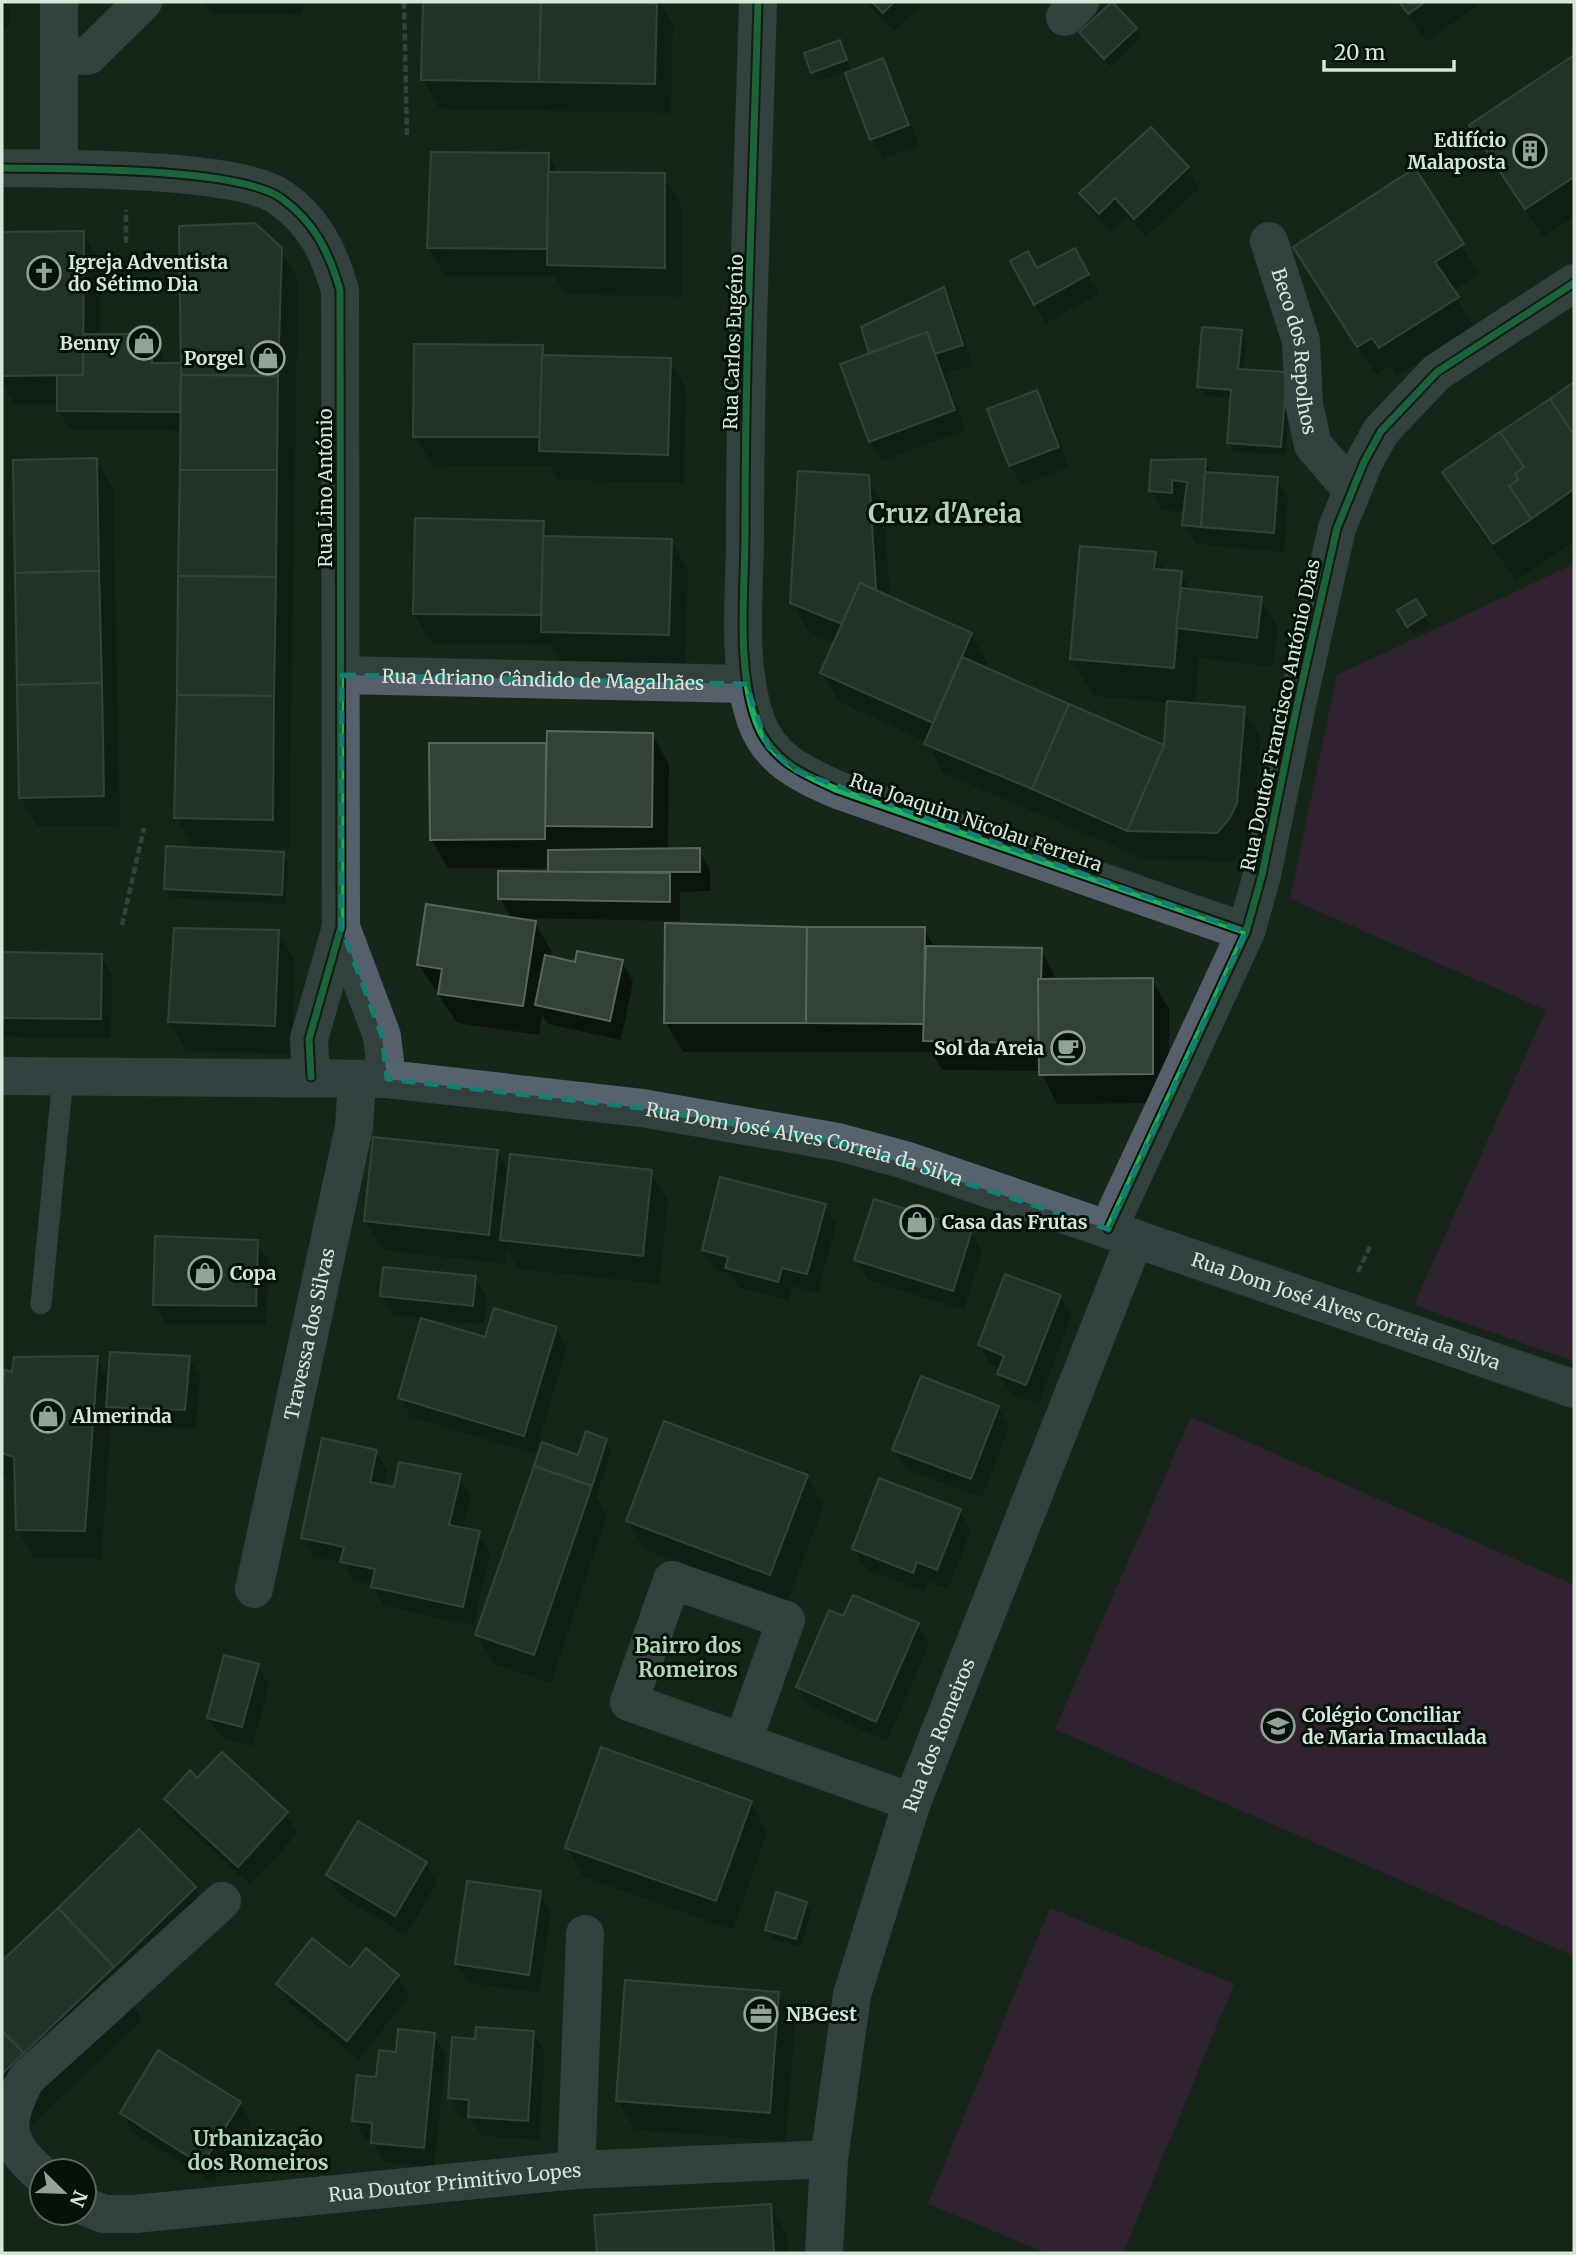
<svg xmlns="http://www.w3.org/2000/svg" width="1576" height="2255" font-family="Merriweather,serif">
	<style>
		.green { fill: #531d51 }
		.shadow { fill: #0007 }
		.building { fill: #344137; stroke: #57655a; stroke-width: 2 }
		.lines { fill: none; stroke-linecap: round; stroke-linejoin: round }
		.path { stroke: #586268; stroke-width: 4.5; stroke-dasharray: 7 3.5; stroke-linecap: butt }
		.service { stroke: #565f6b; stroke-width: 21 }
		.minor { stroke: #565f6b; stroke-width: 38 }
		.secondary { stroke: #56626e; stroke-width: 38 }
		.cycleway-casing { stroke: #061209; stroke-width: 11 }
		.cycleway { stroke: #26ab63; stroke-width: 7 }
		.marked { fill: none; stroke: #197c73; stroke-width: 5; stroke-dasharray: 14 9; stroke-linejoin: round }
		.labels { text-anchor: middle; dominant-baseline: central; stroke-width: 6; stroke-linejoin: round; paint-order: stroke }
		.poi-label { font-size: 19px; font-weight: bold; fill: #d6e7d9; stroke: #061209; text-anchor: start }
		.street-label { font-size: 19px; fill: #d6e7d9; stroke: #061209 }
		.neighbourhood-label { font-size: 21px; font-weight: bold; fill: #b3d5b9; stroke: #061209 }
		.district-label { font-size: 26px; font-weight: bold; fill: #b3d5b9; stroke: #061209 }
	</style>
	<rect width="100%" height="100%" fill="#16271a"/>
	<g class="green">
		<path d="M1574,564V1361L1414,1305L1546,1010L1290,899L1337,675Z"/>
		<path d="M1191,1417L1574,1585V1956L1055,1729Z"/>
		<path d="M1050,1908L1234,1984L1123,2253H1047L928,2204Z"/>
	</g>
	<g class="shadow">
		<rect x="2" y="2" width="7" height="26"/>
		<path d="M203,2H303V15L211,14Z"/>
		<path d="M425,2H660L673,24L671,113L440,109L423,80Z"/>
		<path d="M865,2H925L895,31Z"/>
		<path d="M1398,2H1483L1426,42Z"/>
		<path d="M1136,29L1141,38L1111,67L1081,33Z"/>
		<path d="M839,42L852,72L882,61L893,80L919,145L883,159L872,139L846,71L818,82L813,72Z"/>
		<path d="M1574,57V217L1543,237L1471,126Z"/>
		<path d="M1151,129L1188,168L1199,188L1146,237L1127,216L1111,232L1093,213L1081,194Z"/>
		<path d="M548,154L559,174L664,175L681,204V297L565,294L555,277L445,276L428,247Z"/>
		<path d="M1414,170L1479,274L1452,291L1474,327L1397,376L1390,366L1376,375L1312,277Z"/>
		<path d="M2,233H83L100,262V335L151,336L163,355V365H183L281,249L298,279L289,849L238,848V851L283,853L288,863L286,904L171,898L165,889L194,849L176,818L182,431L70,430L58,411L59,404H15L2,382Z"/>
		<path d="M1074,250L1099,294L1046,323L1035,304L1037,270Z"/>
		<path d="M943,290L954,309L972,365L945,374L965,430L882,461L870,441L871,354L863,328Z"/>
		<path d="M1240,332L1246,341L1243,371L1291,383L1285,455L1234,452L1229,443L1232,398L1205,396L1199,386Z"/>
		<path d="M542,347L548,357L670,360L686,389L684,483L558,480L550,466L432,465L415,436Z"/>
		<path d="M1574,384V542L1516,581L1466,510L1445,472Z"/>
		<path d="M1037,392L1048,411L1069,467L1021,485L1010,466L989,410Z"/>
		<path d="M96,460L113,489L120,825L37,826L20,797Z"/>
		<path d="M1205,461L1213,474L1277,479L1288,499L1284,552L1196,544L1184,524L1187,499H1183L1182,512L1162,510L1151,490Z"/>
		<path d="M867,477L884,506L890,598L971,634L988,664L985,669L1166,748L1169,703L1094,696L1072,659L1155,554L1165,571L1181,573L1191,591L1261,599L1278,628L1273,667L1199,658L1195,705L1244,709L1261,738L1253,833L1246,848L1233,862L1145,859L943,773L927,742L839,702L822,673L835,643L809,632L792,602Z"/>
		<path d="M543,523L552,538L671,540L688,570L685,664L560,661L550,644L431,643L414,614Z"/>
		<path d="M1415,601L1430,626L1414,635L1400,611Z"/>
		<path d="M652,734L669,764L668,850H699L710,870V891L680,892V921L521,918L535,923L552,952L551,958L576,964L622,962L633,981L621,1040L548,1024L542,1015L539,1035L457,1023L419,965L512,919L500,898L549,874V868H448L431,839V745L548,744Z"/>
		<path d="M667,925L924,929L935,948L1041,949L1057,981L1152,980L1169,1009V1103L1057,1104L1041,1071L942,1070L932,1052H683L666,1023Z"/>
		<path d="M278,932L295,961L291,1054L187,1051L170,1022Z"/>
		<path d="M2,954L101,955L112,975L111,1038L2,1037Z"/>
		<path d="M497,1151L509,1172H651L668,1201L659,1284L518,1269L506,1248L505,1264L382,1250L365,1221Z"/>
		<path d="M824,1205L836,1225L818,1293L793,1286L789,1300L738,1287L730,1274L715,1270L703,1250Z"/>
		<path d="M971,1231L982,1251L964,1310L868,1280L856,1260Z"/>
		<path d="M257,1242L269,1261L266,1325L166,1324L155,1305Z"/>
		<path d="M475,1278L487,1297L484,1324L423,1320L486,1339L556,1328L567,1348L535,1454L411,1417L400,1398L423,1318L393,1315L382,1296Z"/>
		<path d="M1060,1297L1072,1316L1038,1404L1010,1393L999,1374L1001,1369L991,1365L980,1345Z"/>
		<path d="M189,1357L200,1377L196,1429L120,1426L112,1413L101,1559L34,1558L17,1529V1481L2,1477V1386L6,1372L14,1375L97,1358L110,1381Z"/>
		<path d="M998,1407L1009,1427L982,1498L906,1469L894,1450Z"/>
		<path d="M606,1441L612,1450L596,1497L607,1516L551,1683L494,1664L477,1634L579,1457Z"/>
		<path d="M376,1451L387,1471L384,1487L395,1489L460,1476L471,1496L463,1530L478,1533L490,1552L474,1626L384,1606L373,1585L354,1581L343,1563L314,1557L303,1537Z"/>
		<path d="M807,1476L824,1505L787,1603L645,1550L628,1521Z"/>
		<path d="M959,1511L971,1530L948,1589L928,1581L924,1591L866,1569L854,1549Z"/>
		<path d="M844,1619L918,1625L929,1644L887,1741L809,1706L798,1687Z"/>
		<path d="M258,1666L269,1685L253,1746L220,1737L208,1717Z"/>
		<path d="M197,1780L286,1813L298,1833L250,1885L177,1818L166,1799Z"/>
		<path d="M751,1803L767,1832L733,1930L584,1877L567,1848Z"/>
		<path d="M139,1831L195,1888L206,1908L124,1988L142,2020L2,2154V1964Z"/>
		<path d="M426,1864L437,1883L406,1935L339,1895L328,1875Z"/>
		<path d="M540,1893L551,1913L539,1993L469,1983L457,1964Z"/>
		<path d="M806,1903L811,1912L801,1947L772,1939L767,1930Z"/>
		<path d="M398,1976L409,1996L359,2060L289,2003L278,1984Z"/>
		<path d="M778,1994L795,2023L786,2141L635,2130L618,2101Z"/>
		<path d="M533,2033L545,2052L539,2140L482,2136L471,2118H461L450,2098L477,2041Z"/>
		<path d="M434,2035L446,2054L434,2167L384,2162L373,2141L365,2140L354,2120L397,2053Z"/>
		<path d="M240,2103L251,2123L214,2183L133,2133L122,2113Z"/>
		<path d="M770,2205L787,2235L788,2253H598L596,2216Z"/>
	</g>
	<g class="building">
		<path d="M423,2H541L539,82L421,80Z"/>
		<path d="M541,2H657L655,84L539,82Z"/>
		<path d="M872,2H894L883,13Z"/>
		<path d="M1112,2L1137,28L1104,59L1079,32Z"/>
		<path d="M1399,2H1425L1408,14Z"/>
		<path d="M840,40L847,60L811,73L804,53Z"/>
		<path d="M1574,55V177L1525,209L1469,125Z"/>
		<path d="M883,58L909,125L870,140L845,73Z"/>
		<path d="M1151,127L1189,167L1134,219L1115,198L1099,214L1079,193Z"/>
		<path d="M431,152L549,153L547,249L427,248Z"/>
		<path d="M1415,168L1464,244L1435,262L1459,297L1379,348L1372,338L1357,347L1293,247Z"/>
		<path d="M548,172L665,173V268L547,265Z"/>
		<path d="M255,223L282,248L278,376L181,375L179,226Z"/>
		<path d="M84,231L83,375L2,376V232Z"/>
		<path d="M1075,248L1089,274L1034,305L1010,261L1028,251L1037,268Z"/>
		<path d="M944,287L963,345L935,354L927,332L869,353L861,327Z"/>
		<path d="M1202,327L1242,330L1238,369L1287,372L1281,447L1227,443L1231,390L1197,387Z"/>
		<path d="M927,332L955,410L869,442L840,364Z"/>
		<path d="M84,334H153L152,363H181L180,412L57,411V375H83Z"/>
		<path d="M414,344L543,345L540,437H413Z"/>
		<path d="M542,355L671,358L668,455L539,451Z"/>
		<path d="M181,375L278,376L277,470H180Z"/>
		<path d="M1574,382V435L1550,399Z"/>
		<path d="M1037,390L1059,447L1009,466L987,409Z"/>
		<path d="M1550,399L1574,435V489L1531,519L1509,486L1518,480L1515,474L1524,467L1500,432Z"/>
		<path d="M1500,432L1524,467L1515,474L1518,480L1509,486L1531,519L1493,544L1442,472Z"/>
		<path d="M97,458L99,571L15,573L13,460Z"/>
		<path d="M1206,459L1201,527L1182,525L1187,482L1172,480V493L1149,491L1151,460Z"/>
		<path d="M180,470H277L276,577L178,576Z"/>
		<path d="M798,471L869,475L876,590L860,583L842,624L790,603Z"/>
		<path d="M1205,472L1278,477L1274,533L1201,527Z"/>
		<path d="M415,518L544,521L541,615L413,614Z"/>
		<path d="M543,536L672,539L669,635L541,632Z"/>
		<path d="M1080,546L1156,552L1154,569L1182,571L1174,668L1070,659Z"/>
		<path d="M99,571L102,683L17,685L15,573Z"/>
		<path d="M178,576L276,577L274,696L177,695Z"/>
		<path d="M860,583L972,633L933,723L820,673Z"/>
		<path d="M1181,588L1262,597L1257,638L1176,628Z"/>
		<path d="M1416,599L1426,615L1407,627L1397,610Z"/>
		<path d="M962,657L1069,704L1032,789L924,744Z"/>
		<path d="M102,683L104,796L19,798L17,685Z"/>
		<path d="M177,695L274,696L273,820L174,818Z"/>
		<path d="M1167,701L1245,707L1237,803L1230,818L1217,833L1127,831L1164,745Z"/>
		<path d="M1069,704L1164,745L1127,831L1032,789Z"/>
		<path d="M547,731L653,733L652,827L545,826Z"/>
		<path d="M429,743H546L545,839L430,840Z"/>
		<path d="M166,846L284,852L282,895L164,889Z"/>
		<path d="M700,848V872H548V850Z"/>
		<path d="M498,871L670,873V902L498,899Z"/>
		<path d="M426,904L536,921L523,1006L438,994L442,969L417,965Z"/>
		<path d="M665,923L807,927L806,1023H664Z"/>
		<path d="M807,927H925L924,1024L806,1023Z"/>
		<path d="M174,928L279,930L275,1026L168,1022Z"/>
		<path d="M926,946L1042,948L1039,1043L923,1041Z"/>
		<path d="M577,951L623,960L610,1021L535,1005L545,955L575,962Z"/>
		<path d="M2,952L102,954L101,1019L2,1018Z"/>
		<path d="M1153,978V1074L1039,1075L1038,979Z"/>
		<path d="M373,1137L498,1150L489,1235L364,1221Z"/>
		<path d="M510,1154L652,1170L643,1256L500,1240Z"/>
		<path d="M720,1177L826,1204L807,1274L782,1268L778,1282L725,1268L728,1257L702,1250Z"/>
		<path d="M874,1199L972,1230L953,1291L854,1260Z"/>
		<path d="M155,1236L258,1240L256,1306L153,1305Z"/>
		<path d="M383,1267L476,1276L473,1306L380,1296Z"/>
		<path d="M1005,1274L1061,1295L1026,1385L997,1374L1004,1356L978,1345Z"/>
		<path d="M494,1308L557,1327L524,1436L398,1398L421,1318L485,1337Z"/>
		<path d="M110,1352L190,1356L185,1410L106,1407Z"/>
		<path d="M98,1356L85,1531L16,1530L14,1457L2,1453V1380L5,1370L12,1372L14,1357Z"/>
		<path d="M921,1376L999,1406L971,1479L892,1450Z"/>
		<path d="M664,1421L808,1475L770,1575L626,1521Z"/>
		<path d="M586,1431L607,1439L592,1486L534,1466L542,1442L578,1455Z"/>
		<path d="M322,1438L377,1450L370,1482L394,1487L399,1462L461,1474L449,1525L480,1531L463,1607L371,1587L375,1569L340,1562L344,1547L301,1538Z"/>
		<path d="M534,1466L592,1486L534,1655L475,1635Z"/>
		<path d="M879,1478L961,1509L937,1570L917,1562L913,1573L852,1549Z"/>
		<path d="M853,1595L919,1623L876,1722L796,1687L829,1610L843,1616Z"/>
		<path d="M224,1655L259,1664L242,1727L207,1718Z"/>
		<path d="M601,1747L752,1801L716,1901L565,1848Z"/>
		<path d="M222,1752L288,1812L238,1867L164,1799L190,1770L197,1778Z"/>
		<path d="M358,1821L427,1862L395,1916L326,1875Z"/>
		<path d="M139,1829L196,1887L114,1967L58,1908Z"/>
		<path d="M467,1881L541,1891L529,1975L455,1964Z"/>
		<path d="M776,1892L807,1902L796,1939L765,1930Z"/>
		<path d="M58,1908L114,1967L24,2053L2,2031V1961Z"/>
		<path d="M312,1938L350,1968L366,1948L399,1975L347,2041L276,1984Z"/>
		<path d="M625,1980L779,1992L770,2113L616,2101Z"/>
		<path d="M476,2027L534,2031L528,2121L468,2117L469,2100L448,2098L452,2037L475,2039Z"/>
		<path d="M398,2029L435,2033L424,2148L371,2143L372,2123L352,2121L357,2075L376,2077L379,2050L396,2052Z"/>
		<path d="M2,2031L24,2053L2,2074Z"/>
		<path d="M158,2050L241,2102L202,2165L120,2113Z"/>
		<path d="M771,2204L774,2253H597L594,2215Z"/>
	</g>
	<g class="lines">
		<g class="path">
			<path d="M404,2L407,138"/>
			<path d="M126,243V210"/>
			<path d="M122,925L144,828"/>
			<path d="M1358,1272L1371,1244"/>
		</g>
		<path class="service" d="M41,1304L63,1077"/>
		<g class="minor">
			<path d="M758,2C753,178 745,355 745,532C745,593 736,663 756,721C770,760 802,774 838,790L1246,932"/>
			<path d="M1065,17L1080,2"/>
			<path d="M59,55L88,56L143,2"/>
			<path d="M2,168C60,169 238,167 281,198C314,221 329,252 340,290L341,927L309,1039L311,1077"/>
			<path d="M59,169V2"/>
			<path id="s1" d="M1269,241L1301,341L1304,404L1313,445L1352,490"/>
			<path id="s2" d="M342,675L746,684"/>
			<path d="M341,927L382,1036L387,1079"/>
			<path d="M1108,1229L1246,932L1262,875L1297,705L1337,528L1364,462L1381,431L1437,372L1574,283"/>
			<path id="s3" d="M254,1589L354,1127L357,1079"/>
			<path d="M743,1741L786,1620L672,1580L629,1702L912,1802"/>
			<path d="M576,2170L585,1934"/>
			<path d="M42,2175C3,2142 3,2123 26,2079L222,1901"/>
			<path id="s4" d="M84,2206L104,2214H135L576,2170L829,2159"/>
			<path id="s5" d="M824,2253L829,2159L852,1995L912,1802L1135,1238"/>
		</g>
		<path class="secondary" id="s6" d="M2,1076L387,1079L642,1108L838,1142L905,1160L1574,1389"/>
		<defs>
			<g id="cycleway">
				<path d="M758,2C753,178 745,355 745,532C745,593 736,663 756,721C770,760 802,774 838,790L1246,932"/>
				<path d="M2,168C60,169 238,167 281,198C314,221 329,252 340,290L341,927L309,1039L311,1077"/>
				<path d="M1108,1229L1246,932L1262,875L1297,705L1337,528L1364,462L1381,431L1437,372L1574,283"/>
			</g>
		</defs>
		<use href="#cycleway" class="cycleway-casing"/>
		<use href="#cycleway" class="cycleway"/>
	</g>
	<path d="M0 0H1576V2255H0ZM342,675L746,684L768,747L793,770L1246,932L1108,1229L838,1142L642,1108L387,1079L382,1036L341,927Z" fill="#16271a" fill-opacity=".55" fill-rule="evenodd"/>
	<path class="marked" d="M342,675L746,684L768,747L793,770L1246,932L1108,1229L838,1142L642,1108L387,1079L382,1036L341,927Z"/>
	<defs>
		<symbol id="building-ring" viewBox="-11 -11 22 22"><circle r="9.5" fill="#061209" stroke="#93a496" stroke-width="1.5"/><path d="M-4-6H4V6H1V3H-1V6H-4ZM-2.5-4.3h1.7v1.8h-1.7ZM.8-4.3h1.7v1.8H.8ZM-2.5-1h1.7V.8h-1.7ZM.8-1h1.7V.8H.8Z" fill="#93a496"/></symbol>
		<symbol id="church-ring" viewBox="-11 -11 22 22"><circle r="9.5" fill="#061209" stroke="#93a496" stroke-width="1.5"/><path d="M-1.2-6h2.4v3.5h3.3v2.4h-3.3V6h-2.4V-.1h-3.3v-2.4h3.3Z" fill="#93a496"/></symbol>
		<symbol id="shop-ring" viewBox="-11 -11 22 22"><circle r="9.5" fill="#061209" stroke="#93a496" stroke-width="1.5"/><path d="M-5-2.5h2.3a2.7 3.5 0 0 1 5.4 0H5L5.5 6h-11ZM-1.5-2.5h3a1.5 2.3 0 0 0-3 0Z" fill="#93a496"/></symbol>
		<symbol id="cafe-ring" viewBox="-11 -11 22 22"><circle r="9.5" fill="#061209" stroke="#93a496" stroke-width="1.5"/><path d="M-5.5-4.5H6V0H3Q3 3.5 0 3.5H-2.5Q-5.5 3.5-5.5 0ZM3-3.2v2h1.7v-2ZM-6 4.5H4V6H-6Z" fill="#93a496"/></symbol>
		<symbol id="school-ring" viewBox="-11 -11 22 22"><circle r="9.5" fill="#061209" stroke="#93a496" stroke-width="1.5"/><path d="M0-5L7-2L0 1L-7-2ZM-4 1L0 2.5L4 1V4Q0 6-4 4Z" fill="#93a496"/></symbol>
		<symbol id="office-ring" viewBox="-11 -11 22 22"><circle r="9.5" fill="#061209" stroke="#93a496" stroke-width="1.5"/><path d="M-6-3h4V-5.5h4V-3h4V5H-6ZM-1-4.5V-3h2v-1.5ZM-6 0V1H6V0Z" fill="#93a496"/></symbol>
	</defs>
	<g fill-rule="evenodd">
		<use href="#building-ring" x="1511" y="132" width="38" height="38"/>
		<use href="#church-ring" x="25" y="254" width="38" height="38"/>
		<use href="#shop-ring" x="125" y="324" width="38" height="38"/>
		<use href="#shop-ring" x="249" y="339" width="38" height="38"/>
		<use href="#cafe-ring" x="1049" y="1029" width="38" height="38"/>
		<use href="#shop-ring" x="898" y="1203" width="38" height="38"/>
		<use href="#shop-ring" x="186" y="1254" width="38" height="38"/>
		<use href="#shop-ring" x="29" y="1397" width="38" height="38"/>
		<use href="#school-ring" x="1259" y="1707" width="38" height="38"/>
		<use href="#office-ring" x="742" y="1995" width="38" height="38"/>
	</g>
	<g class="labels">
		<g class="poi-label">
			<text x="1506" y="140" text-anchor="end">Edifício<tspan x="1506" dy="22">Malaposta</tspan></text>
			<text x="68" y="262">Igreja Adventista<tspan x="68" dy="22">do Sétimo Dia</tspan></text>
			<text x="120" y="343" text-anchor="end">Benny</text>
			<text x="244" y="358" text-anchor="end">Porgel</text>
			<text x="1044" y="1048" text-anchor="end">Sol da Areia</text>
			<text x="942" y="1222">Casa das Frutas</text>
			<text x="230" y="1273">Copa</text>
			<text x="72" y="1416">Almerinda</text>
			<text x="1302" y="1715">Colégio Conciliar<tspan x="1302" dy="22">de Maria Imaculada</tspan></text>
			<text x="786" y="2014">NBGest</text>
		</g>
		<g class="street-label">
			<text transform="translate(733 342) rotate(-88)">Rua Carlos Eugénio</text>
			<text stroke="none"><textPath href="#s1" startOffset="114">Beco dos Repolhos</textPath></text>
			<text transform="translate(325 488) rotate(-90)">Rua Lino António</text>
			<text stroke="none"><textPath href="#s2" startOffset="201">Rua Adriano Cândido de Magalhães</textPath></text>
			<text transform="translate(1280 715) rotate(-78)">Rua Doutor Francisco António Dias</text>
			<text transform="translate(976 822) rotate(19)">Rua Joaquim Nicolau Ferreira</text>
			<text stroke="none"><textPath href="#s6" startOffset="808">Rua Dom José Alves Correia da Silva</textPath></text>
			<text stroke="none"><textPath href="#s6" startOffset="1376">Rua Dom José Alves Correia da Silva</textPath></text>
			<text stroke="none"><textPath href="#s3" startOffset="261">Travessa dos Silvas</textPath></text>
			<text stroke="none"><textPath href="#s5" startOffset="534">Rua dos Romeiros</textPath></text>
			<text stroke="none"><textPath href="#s4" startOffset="374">Rua Doutor Primitivo Lopes</textPath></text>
		</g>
		<g class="neighbourhood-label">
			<text x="688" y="1645">Bairro dos<tspan x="688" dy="24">Romeiros</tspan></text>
			<text x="258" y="2138">Urbanização<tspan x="258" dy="24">dos Romeiros</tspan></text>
		</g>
		<g class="district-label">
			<text x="945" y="513">Cruz d'Areia</text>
		</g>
	</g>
	<rect width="1576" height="2255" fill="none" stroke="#d6e7d9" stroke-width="7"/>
	<g transform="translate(63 2192) rotate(113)"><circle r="33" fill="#061209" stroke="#59675c" stroke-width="2"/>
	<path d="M0-5L12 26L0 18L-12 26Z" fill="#93a496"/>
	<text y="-10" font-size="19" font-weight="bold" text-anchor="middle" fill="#d6e7d9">N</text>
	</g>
	<path d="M1324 60v10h130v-10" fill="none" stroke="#d6e7d9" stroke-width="3.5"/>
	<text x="1334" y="60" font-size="21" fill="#d6e7d9" stroke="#061209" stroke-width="5" paint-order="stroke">20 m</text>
</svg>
